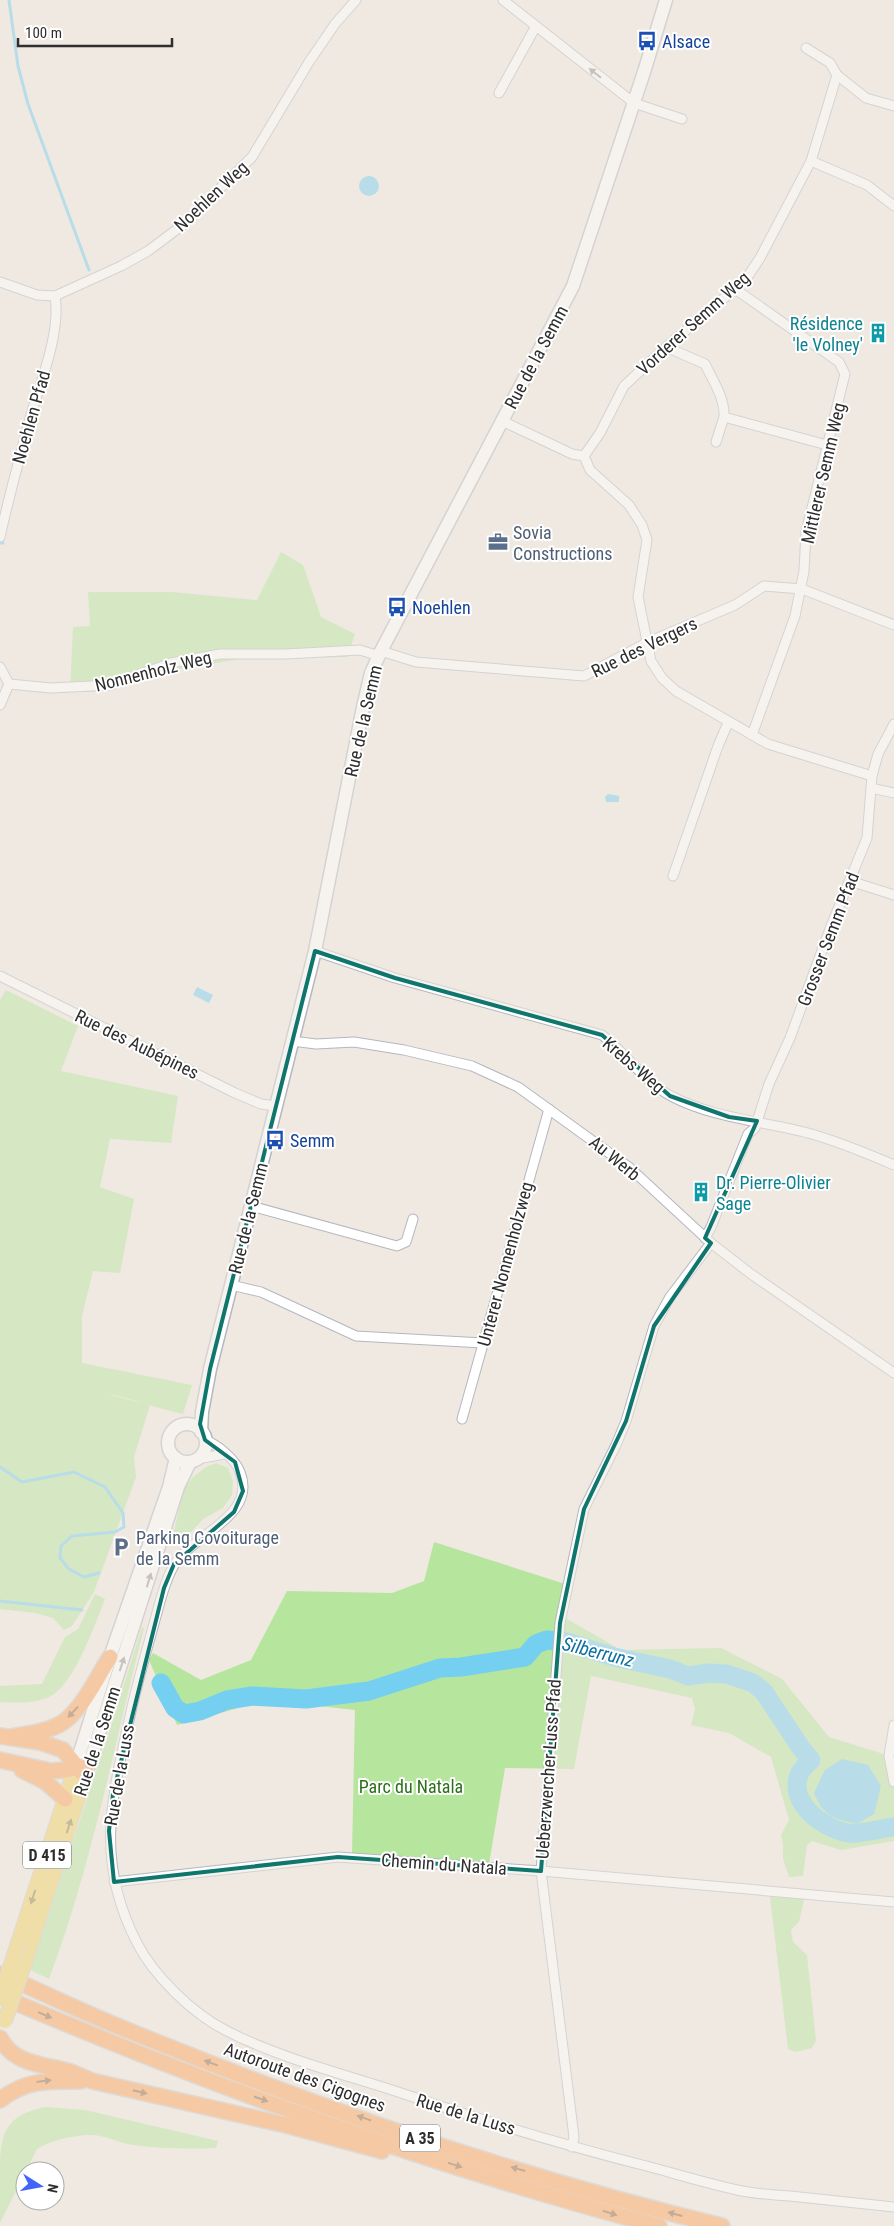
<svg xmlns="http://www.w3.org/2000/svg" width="894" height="2226" font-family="'Roboto Condensed',sans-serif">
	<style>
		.green { fill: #b6e59e }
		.water { fill: #75cff0 }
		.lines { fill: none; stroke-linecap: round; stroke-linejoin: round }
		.stream { stroke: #75cff0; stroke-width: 3 }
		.river { stroke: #75cff0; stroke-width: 19 }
		.minor-casing { stroke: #b4b7c1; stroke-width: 11 }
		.secondary-casing { stroke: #b4b7c1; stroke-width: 15 }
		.primary-casing { stroke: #c9c9c9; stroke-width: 16 }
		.motorway-casing { stroke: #c9c9c9; stroke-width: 18 }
		.minor { stroke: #fff; stroke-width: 9 }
		.secondary { stroke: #fff; stroke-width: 12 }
		.primary { stroke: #f2d163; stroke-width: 14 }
		.motorway { stroke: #ffa35c; stroke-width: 15 }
		.primary-bridge-casing { stroke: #c9c9c9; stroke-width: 16; stroke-linecap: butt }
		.primary-bridge { stroke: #f2d163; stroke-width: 14 }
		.oneway { fill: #969696 }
		.oneway2 { fill: #8c6343 }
		.oneway3 { fill: #908048 }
		.marked { fill: none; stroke: #0f766e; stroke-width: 4; stroke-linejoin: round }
		.labels { text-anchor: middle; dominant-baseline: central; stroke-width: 4; stroke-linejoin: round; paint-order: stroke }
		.shield { fill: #fff; stroke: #6d6d6d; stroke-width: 1 }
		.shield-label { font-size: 16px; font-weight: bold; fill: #2e2e2e }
		.transit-label { font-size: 18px; fill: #164399; stroke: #fff; text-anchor: start }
		.street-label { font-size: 18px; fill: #2e2e2e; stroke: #fff }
		.culture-label { font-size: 18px; fill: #0d838f; stroke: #fff; text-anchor: end }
		.service-label { font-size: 18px; fill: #4e5e75; stroke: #fff; text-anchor: start }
		.park-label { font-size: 18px; fill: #2c6e1b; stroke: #fff }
		.water-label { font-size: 19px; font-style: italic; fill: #0d6fa3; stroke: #fff }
	</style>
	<rect width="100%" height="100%" fill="#efe9e1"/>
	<g class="green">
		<path d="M281,552L303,565L321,617L355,634L347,657L246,658L174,670L94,692H70L73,627L90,626L88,592H172L257,600Z"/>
		<path d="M6,990L78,1026L61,1071L178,1096L171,1143L110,1139L100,1187L134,1199L120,1273L93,1271L82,1316V1363L192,1385L183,1414C157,1409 133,1398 107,1394L150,1405L134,1457L136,1477L94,1592L72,1626L64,1630L53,1618L35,1613L0,1609V1000Z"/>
		<path d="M216,1463L228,1468L233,1481L232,1495L223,1508L203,1519L180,1544L171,1545L183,1491L193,1477L206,1467Z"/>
		<path d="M434,1542L565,1584L567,1619L621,1650L721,1648L782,1679L829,1737L893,1757L894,1754V1841L841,1850L812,1841L807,1845L803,1876L789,1877L783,1859V1845L781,1835L789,1820L771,1757L729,1733L691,1725L695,1709L692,1698L591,1676L574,1769L505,1768L489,1864L352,1854L355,1710L283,1702L242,1707L177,1725L149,1660L153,1653L201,1680L251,1660L287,1591L392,1593L424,1581Z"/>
		<path d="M95,1594L105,1599C95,1624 76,1679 54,1694C40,1704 16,1703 0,1702V1686L42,1684L65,1637L78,1629Z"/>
		<path d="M142,1627L144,1628C114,1745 92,1865 49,1979L30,1970L109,1732Z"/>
		<path d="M770,1897L804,1899L799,1922L791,1930L793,1942L807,1955L816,2041L812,2048L795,2052L788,2049Z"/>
		<path d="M45,2107L85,2110L218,2141L216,2148C189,2149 161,2149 134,2145C123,2144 112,2138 100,2136C85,2132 50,2140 37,2149L0,2223C0,2206 0,2189 0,2172C0,2134 4,2116 45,2107Z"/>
	</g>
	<g class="water">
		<circle cx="369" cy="186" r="10"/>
		<path d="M608,794L619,796V802H606L605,797Z"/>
		<path d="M197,987L213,995L209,1003L193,995Z"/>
		<path d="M842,1759L868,1765L881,1786L874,1814L857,1824C833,1818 824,1817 814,1793L825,1770Z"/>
	</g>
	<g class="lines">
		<g class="stream">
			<path d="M9,0L18,66L28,104L89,270"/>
			<path d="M0,543H3"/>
			<path d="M0,1467L22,1482L74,1472L105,1487L123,1513L124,1527L115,1532L72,1536L61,1546L60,1558L69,1569L84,1577L99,1573"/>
			<path d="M0,1601L82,1610"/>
		</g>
		<path class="river" d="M161,1683L175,1708L184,1714L200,1711L227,1700L252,1696L306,1699L369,1691L440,1668L461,1667L525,1657L536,1644L547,1640L567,1642L614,1657L670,1669L688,1676L709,1673L727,1674L753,1683L764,1692L801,1748L811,1760C807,1764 801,1769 799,1775C788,1803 824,1829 848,1833C859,1835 882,1828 894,1827"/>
		<defs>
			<g id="minor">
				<path d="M503,0L634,103L682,119"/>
				<path d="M806,48L830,63L837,75L866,98L894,106"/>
				<path d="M499,93L536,26"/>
				<path d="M811,161L867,185L894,206"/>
				<path d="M0,282L37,295L55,296L121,266L148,251L184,224L252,157L309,62L335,24L356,0"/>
				<path d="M735,289L839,362L845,374L806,532L804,571L795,616L752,735"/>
				<path d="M666,347L705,364C713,381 725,398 724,417L827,445"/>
				<path d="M502,421L572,454L584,456L590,470L629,505L642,525L647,540L638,597L651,661L662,678L676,691L768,744L872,776L867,838L831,926L790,1038L769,1084L755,1128L748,1134L711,1227L705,1238"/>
				<path d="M716,442L724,417"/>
				<path d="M584,456L600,433L624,386L666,347L735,289L748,276L760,258L811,161L837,75"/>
				<path d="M0,537C9,496 20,456 31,415C41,380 61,332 55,296"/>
				<path d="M381,651L416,662L584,676L648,642L735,605L764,586L802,589L894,625"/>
				<path d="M0,667L9,684"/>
				<path d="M0,705L9,684L51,688L111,685L171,663L220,654H286L360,650L379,656"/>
				<path d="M872,776L878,754L894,724"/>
				<path d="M871,788L894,793"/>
				<path d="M673,876L718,746L728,723"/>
				<path d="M850,881L894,895"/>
				<path d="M315,951L395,978L602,1035C626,1053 644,1082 671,1096C713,1118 762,1121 808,1133C837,1141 866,1153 894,1165"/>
				<path d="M0,976L235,1093L261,1104L276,1106"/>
				<path d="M292,1041L316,1044L354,1042L404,1050L472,1066L518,1087L630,1168L711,1243L751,1274L894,1373"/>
				<path d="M251,1206L397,1246L406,1242L413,1219"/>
				<path d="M231,1285L261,1292L356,1336L483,1343"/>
				<path d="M462,1419L549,1109"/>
				<path d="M205,1440C218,1445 235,1459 240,1472C258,1517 190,1535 173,1567C164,1583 160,1602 155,1620C147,1649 139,1677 132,1707C113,1794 93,1858 137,1943C154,1976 192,2013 225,2030C277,2057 339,2073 395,2091C480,2120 567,2146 654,2168C683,2176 713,2185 742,2191C758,2194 774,2195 790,2196C825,2200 859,2203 894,2207"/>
				<path d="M197,1459L225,1454"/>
				<path d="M894,1725L889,1756L894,1782"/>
				<path d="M114,1882L338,1857L541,1871L894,1902"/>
				<path d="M572,2147L574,2137L541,1871L560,1623L584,1509L616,1445L626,1421L654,1326L670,1297L711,1243"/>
			</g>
			<g id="secondary">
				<circle cx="187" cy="1443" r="19"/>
				<path d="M201,1432L202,1412L210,1369L315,951L363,707L371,673L381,651L573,286L644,72L666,0"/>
				<path d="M75,1768L110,1657L169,1487L176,1458"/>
				<path d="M86,1774L178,1487L190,1462"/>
			</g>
			<g id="primary">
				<path d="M18,1943L75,1768"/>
				<path d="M24,1965L85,1776"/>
			</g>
			<g id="motorway">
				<path d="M0,1736L40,1742L63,1750L85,1776"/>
				<path d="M11,1737C28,1734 47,1732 62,1723C82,1710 97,1677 110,1657"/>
				<path d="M0,1760L51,1771L66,1770L88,1765"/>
				<path d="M22,1770L44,1781L65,1799"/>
				<path d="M0,1974C42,1992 84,2013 127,2030C319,2109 519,2177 722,2226"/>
				<path d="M0,1996C213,2087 434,2167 659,2226"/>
				<path d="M0,2038C15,2066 45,2064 71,2072C78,2075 85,2078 92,2081L286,2125L382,2151"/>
				<path d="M0,2100C27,2079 48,2081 81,2081"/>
			</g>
		</defs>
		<use href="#minor" class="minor-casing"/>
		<use href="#secondary" class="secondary-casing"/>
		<use href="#primary" class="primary-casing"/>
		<use href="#motorway" class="motorway-casing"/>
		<use href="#minor" class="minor"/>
		<use href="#secondary" class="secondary"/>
		<use href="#primary" class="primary"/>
		<use href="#motorway" class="motorway"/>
		<defs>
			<g id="primary-bridge">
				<path d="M0,1998L18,1943"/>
				<path d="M5,2021L24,1965"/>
			</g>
		</defs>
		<use href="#primary-bridge" class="primary-bridge-casing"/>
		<use href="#primary-bridge" class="primary-bridge"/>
	</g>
	<defs><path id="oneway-solid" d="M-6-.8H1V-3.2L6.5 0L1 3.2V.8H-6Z" transform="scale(1.25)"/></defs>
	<g class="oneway">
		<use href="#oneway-solid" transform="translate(595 73) rotate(-142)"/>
		<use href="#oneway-solid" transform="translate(149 1580) rotate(-73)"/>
		<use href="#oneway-solid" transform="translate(122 1664) rotate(-72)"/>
	</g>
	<g class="oneway2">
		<use href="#oneway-solid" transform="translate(73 1712) rotate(133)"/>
		<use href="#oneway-solid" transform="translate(45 2015) rotate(23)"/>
		<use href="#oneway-solid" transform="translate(211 2063) rotate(-159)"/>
		<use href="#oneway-solid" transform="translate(44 2081) rotate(-7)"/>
		<use href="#oneway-solid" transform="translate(140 2092) rotate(13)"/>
		<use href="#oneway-solid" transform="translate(261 2099) rotate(19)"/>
		<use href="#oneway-solid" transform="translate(364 2118) rotate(-161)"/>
		<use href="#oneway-solid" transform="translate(455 2165) rotate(18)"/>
		<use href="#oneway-solid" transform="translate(518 2169) rotate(-164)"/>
		<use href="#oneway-solid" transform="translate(610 2213) rotate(17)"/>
		<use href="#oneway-solid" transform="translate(675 2214) rotate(-165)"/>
	</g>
	<g class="oneway3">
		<use href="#oneway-solid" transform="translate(69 1826) rotate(-72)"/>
		<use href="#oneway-solid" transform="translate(33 1897) rotate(108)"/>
	</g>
	<path d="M0 0H894V2226H0ZM315,951L395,978L602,1035L670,1096L729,1117L757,1121L705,1238L711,1243L654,1326L626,1421L584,1509L560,1623L541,1871L338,1857L114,1882L109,1831L113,1794L164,1588L174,1564L234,1512L243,1491L235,1462L205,1440L200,1424L210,1369Z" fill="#efe9e1" fill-opacity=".55" fill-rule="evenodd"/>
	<path class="marked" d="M315,951L395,978L602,1035L670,1096L729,1117L757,1121L705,1238L711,1243L654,1326L626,1421L584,1509L560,1623L541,1871L338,1857L114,1882L109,1831L113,1794L164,1588L174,1564L234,1512L243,1491L235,1462L205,1440L200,1424L210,1369Z"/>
	<defs>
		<symbol id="bus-bare" viewBox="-9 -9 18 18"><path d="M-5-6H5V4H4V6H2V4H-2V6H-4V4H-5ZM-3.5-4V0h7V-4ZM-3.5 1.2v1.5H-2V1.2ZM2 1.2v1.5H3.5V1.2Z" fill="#1a4fb4" stroke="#fff" stroke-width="2.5" paint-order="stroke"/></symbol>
		<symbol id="building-bare" viewBox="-9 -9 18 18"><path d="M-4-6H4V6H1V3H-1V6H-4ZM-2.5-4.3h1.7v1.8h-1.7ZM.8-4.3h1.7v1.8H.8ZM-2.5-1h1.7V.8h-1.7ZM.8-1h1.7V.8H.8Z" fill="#0f9aa8" stroke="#fff" stroke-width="2.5" paint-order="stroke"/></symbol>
		<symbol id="office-bare" viewBox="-9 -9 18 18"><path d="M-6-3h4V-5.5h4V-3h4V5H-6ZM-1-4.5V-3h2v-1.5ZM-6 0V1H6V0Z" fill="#5c6f8a" stroke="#fff" stroke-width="2.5" paint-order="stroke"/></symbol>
		<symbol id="parking-bare" viewBox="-9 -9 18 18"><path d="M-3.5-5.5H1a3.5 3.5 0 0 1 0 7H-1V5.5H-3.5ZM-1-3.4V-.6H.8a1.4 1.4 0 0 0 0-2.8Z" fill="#5c6f8a" stroke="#fff" stroke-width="2.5" paint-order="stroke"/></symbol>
	</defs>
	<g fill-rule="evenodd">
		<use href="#bus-bare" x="633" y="27" width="28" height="28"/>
		<use href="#building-bare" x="864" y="319" width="28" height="28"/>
		<use href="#office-bare" x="484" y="528" width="28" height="28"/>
		<use href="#bus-bare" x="383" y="593" width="28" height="28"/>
		<use href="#bus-bare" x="261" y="1126" width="28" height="28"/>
		<use href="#building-bare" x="687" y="1178" width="28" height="28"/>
		<use href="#parking-bare" x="107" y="1533" width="28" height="28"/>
	</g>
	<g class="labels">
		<g class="shield">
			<rect x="23" y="1841.5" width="48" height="27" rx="4"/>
			<rect x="400" y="2124.5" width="40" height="27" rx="4"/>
		</g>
		<g class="shield-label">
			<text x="47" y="1855">D 415</text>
			<text x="420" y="2138">A 35</text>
		</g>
		<g class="transit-label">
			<text x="662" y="41">Alsace</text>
			<text x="412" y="607">Noehlen</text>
			<text x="290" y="1140">Semm</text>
		</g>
		<g class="street-label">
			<text transform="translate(211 196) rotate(-43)">Noehlen Weg</text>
			<text transform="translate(693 323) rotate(-42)">Vorderer Semm Weg</text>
			<text transform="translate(536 357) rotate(-62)">Rue de la Semm</text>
			<text transform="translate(31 417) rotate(-74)">Noehlen Pfad</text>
			<text transform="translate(823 473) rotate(-77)">Mittlerer Semm Weg</text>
			<text transform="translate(644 647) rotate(-26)">Rue des Vergers</text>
			<text transform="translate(153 671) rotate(-14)">Nonnenholz Weg</text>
			<text transform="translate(363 721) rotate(-77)">Rue de la Semm</text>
			<text transform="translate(828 939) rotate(-69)">Grosser Semm Pfad</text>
			<text transform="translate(137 1044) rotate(26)">Rue des Aubépines</text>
			<text transform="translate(634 1065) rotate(41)">Krebs Weg</text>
			<text transform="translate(615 1158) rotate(39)">Au Werb</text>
			<text transform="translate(248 1218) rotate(-76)">Rue de la Semm</text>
			<text transform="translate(505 1264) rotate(-75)">Unterer Nonnenholzweg</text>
			<text transform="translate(97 1741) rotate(-72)">Rue de la Semm</text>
			<text transform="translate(548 1769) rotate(-86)">Ueberzwercher Luss Pfad</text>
			<text transform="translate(119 1775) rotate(-80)">Rue de la Luss</text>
			<text transform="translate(444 1864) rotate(4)">Chemin du Natala</text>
			<text transform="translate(305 2077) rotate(20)">Autoroute des Cigognes</text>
			<text transform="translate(466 2114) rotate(17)">Rue de la Luss</text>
		</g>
		<g class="culture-label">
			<text x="863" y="323">Résidence<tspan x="863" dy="21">'le Volney'</tspan></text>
			<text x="716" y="1182" text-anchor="start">Dr. Pierre-Olivier<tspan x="716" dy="21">Sage</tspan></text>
		</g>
		<g class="service-label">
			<text x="513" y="532">Sovia<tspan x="513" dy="21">Constructions</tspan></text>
			<text x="136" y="1537">Parking Covoiturage<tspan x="136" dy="21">de la Semm</tspan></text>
		</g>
		<g class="park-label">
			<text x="411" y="1786">Parc du Natala</text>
		</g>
		<g class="water-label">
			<text transform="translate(598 1652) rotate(14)">Silberrunz</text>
		</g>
	</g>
	<g transform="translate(40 2186) rotate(101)"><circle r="24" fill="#ffffff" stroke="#ababab"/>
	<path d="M0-4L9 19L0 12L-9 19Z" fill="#4264fb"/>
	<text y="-8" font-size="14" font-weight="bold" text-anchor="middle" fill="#2e2e2e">N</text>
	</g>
	<path d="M18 38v8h154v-8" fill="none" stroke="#2e2e2e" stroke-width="2.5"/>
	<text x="25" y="38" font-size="15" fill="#2e2e2e" stroke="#ffffff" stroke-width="4" paint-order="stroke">100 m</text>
</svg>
